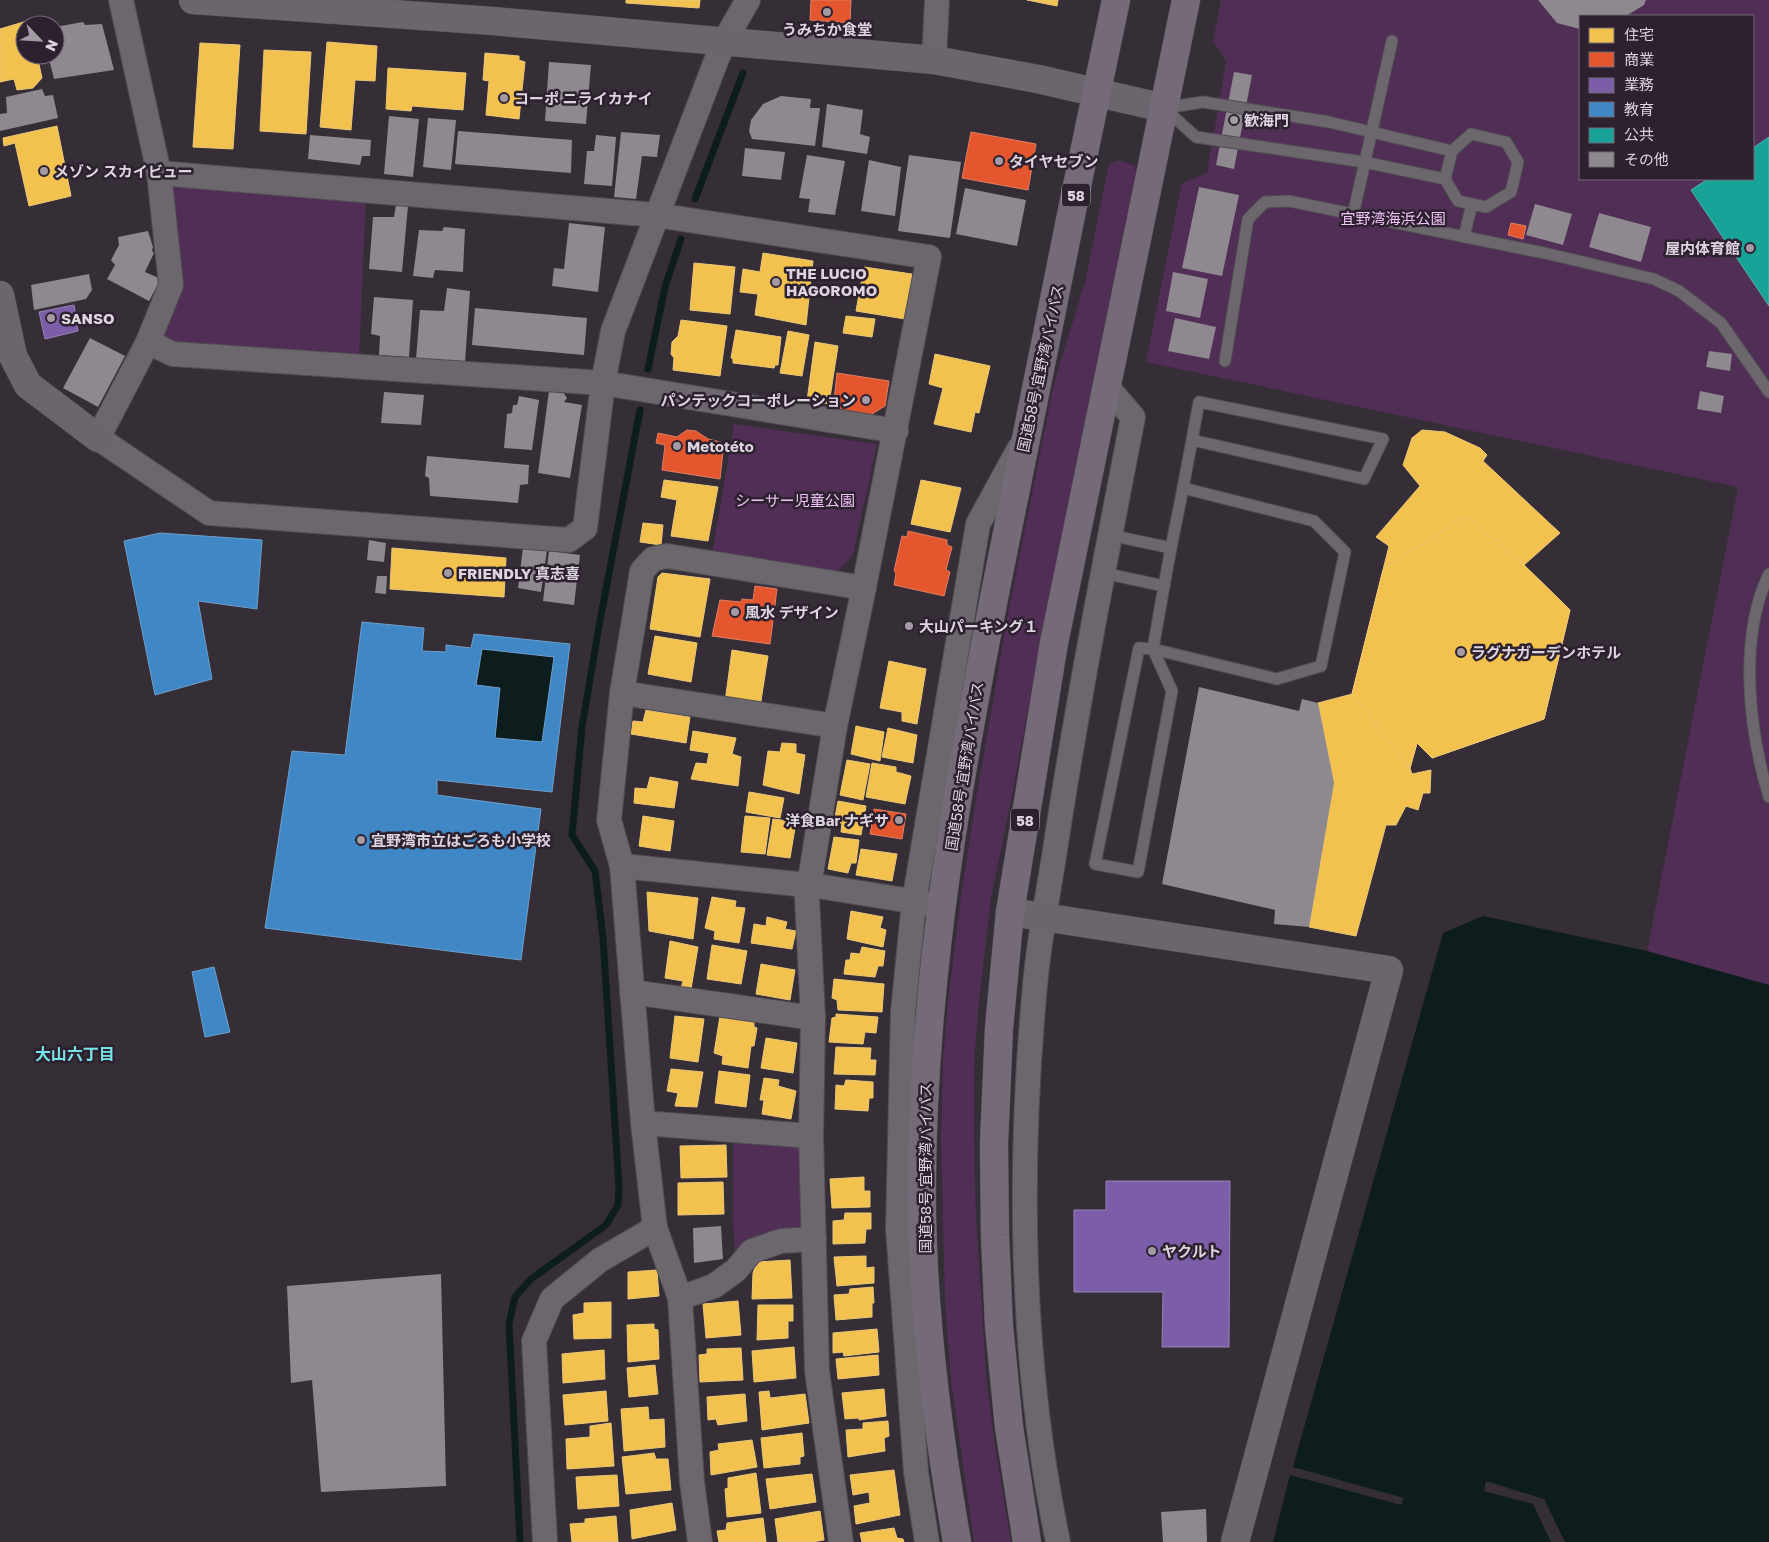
<svg xmlns="http://www.w3.org/2000/svg" width="1769" height="1542" font-family="'Golos Text','Noto Sans JP',sans-serif">
	<style>
		.green { fill: #502e55; fill-rule: evenodd }
		.water { fill: #0d1d1d }
		.homes { fill: #f2c14e; stroke: #ebc779 }
		.shops { fill: #e4572e; stroke: #e27d63 }
		.offices { fill: #7b5ea7; stroke: #9882b8 }
		.schools { fill: #3f88c5; stroke: #6e9fcc; fill-rule: evenodd }
		.public { fill: #17a398; stroke: #52b2ad }
		.lines { fill: none; stroke-linecap: round; stroke-linejoin: round }
		.stream { stroke: #0d1d1d; stroke-width: 7 }
		.building { fill: #8e888f }
		.lane-casing { stroke: #524d54; stroke-width: 13 }
		.street-casing { stroke: #524d54; stroke-width: 26 }
		.secondary-casing { stroke: #524d54; stroke-width: 29 }
		.highway-casing { stroke: #524d54; stroke-width: 29 }
		.lane { stroke: #6c676d; stroke-width: 11 }
		.street { stroke: #6c676d; stroke-width: 24 }
		.secondary { stroke: #6c656d; stroke-width: 28 }
		.highway { stroke: #756a77; stroke-width: 28 }
		.poi-dot { fill: #a29ba3; stroke: #2d212f; stroke-width: 2 }
		.labels { text-anchor: middle; dominant-baseline: central; stroke-width: 5; stroke-linejoin: round; paint-order: stroke }
		.shield { fill: #2d212f; stroke: #a89faa; stroke-width: 1 }
		.shield-label { font-size: 14px; font-weight: bold; fill: #dcd5de }
		.poi-label { font-size: 15px; font-weight: bold; fill: #dcd5de; stroke: #2d212f; text-anchor: start }
		.park-label { font-size: 15px; fill: #f0c2f8; stroke: #2d212f }
		.street-label { font-size: 15px; fill: #dcd5de; stroke: #2d212f }
		.neighbourhood-label { font-size: 16px; font-weight: bold; fill: #77e3e6; stroke: #2d212f }
	</style>
	<rect width="100%" height="100%" fill="#352e36"/>
	<g class="green">
		<path d="M1221,0H1769V985L1647,951L1738,487L1146,362L1182,183L1207,173L1226,61L1213,41ZM1580,16H1753V179H1580Z"/>
		<path d="M1117,160L1135,166L1136,170L1045,618L1011,801L991,898L979,1001L974,1062V1143L976,1218L986,1374L994,1440L1011,1542H974L951,1380L945,1301L941,1141L943,1060L948,1002L961,896L976,799L1008,614L1054,383L1085,282L1109,164Z"/>
		<path d="M176,185L366,200L359,357L167,344L158,326L163,199Z"/>
		<path d="M734,424L877,444L853,555L835,574L712,555Z"/>
		<path d="M733,1139L800,1145L801,1226C783,1229 759,1231 744,1244C740,1247 738,1253 735,1257L733,1220Z"/>
	</g>
	<g class="water">
		<path d="M482,649L554,657L542,742L495,738L500,688L476,685Z"/>
		<path d="M1483,916L1647,951L1769,985V1542H1565L1544,1499L1486,1481L1484,1491L1533,1504L1551,1542H1273L1290,1475L1401,1505L1404,1498L1293,1467L1443,933Z"/>
	</g>
	<g class="homes">
		<path d="M626,0H700L699,8L626,3Z"/>
		<path d="M1027,0H1058L1057,6Z"/>
		<path d="M30,20L31,25H25V55H37L42,78L33,88L17,90L14,79L0,82V29Z"/>
		<path d="M327,42L377,46L375,81L355,80L351,130L320,127Z"/>
		<path d="M200,43L240,45L233,149L193,147Z"/>
		<path d="M264,50L311,52L306,134L260,131Z"/>
		<path d="M485,53L519,56V60L525,62L519,119L486,115L489,81L483,80Z"/>
		<path d="M388,68L466,73L463,110L412,106L411,111L386,109Z"/>
		<path d="M57,126L71,196L29,206L15,143L4,146L3,138Z"/>
		<path d="M763,253L813,261L806,325L755,315L758,294L740,292L743,269L760,272Z"/>
		<path d="M694,263L735,267L730,314L690,310Z"/>
		<path d="M864,267L912,274L905,319L856,311Z"/>
		<path d="M846,316L875,319L872,337L843,333Z"/>
		<path d="M681,320L727,326L720,376L673,370L674,358L671,354L672,342L678,336Z"/>
		<path d="M736,330L781,337L778,365H775L774,368L733,363V359L731,358Z"/>
		<path d="M788,331L809,335L802,376L780,373Z"/>
		<path d="M815,342L838,346L829,404L807,401Z"/>
		<path d="M935,354L990,366L979,413L975,412L971,432L934,424L943,388L929,384Z"/>
		<path d="M1422,430L1445,432L1480,448L1487,455L1483,461L1560,533L1524,565L1570,610L1544,719L1432,758L1417,743L1410,768L1412,774L1431,770L1430,793H1423L1418,810L1406,806L1396,825H1386L1356,936L1309,927L1334,783L1318,703L1352,694L1389,546L1376,537L1420,486L1403,465L1412,438Z"/>
		<path d="M664,480L718,487L708,541L671,536L677,500L661,497Z"/>
		<path d="M921,480L961,488L950,532L911,524Z"/>
		<path d="M1465,516L1524,565L1570,610L1544,719L1432,758L1417,743L1410,768L1352,694L1383,570Z"/>
		<path d="M643,523L663,525L661,545L640,542Z"/>
		<path d="M392,548L506,558L504,597L390,589Z"/>
		<path d="M662,573L710,579L700,637L650,629L658,577Z"/>
		<path d="M655,636L697,643L691,682L648,674Z"/>
		<path d="M732,650L768,656L760,707L725,702Z"/>
		<path d="M889,661L926,669L917,724L902,721V712L880,708Z"/>
		<path d="M646,710L690,717L686,743L631,734L633,721L643,722Z"/>
		<path d="M856,726L884,732L880,761L851,754Z"/>
		<path d="M888,728L917,735L913,763L882,757Z"/>
		<path d="M693,731L736,738L732,754L741,757L738,786L691,779L696,763L707,764L709,753L690,750Z"/>
		<path d="M782,743L796,744V753L805,755L799,794L763,785L768,751L780,752Z"/>
		<path d="M847,760L870,764L863,800L840,795Z"/>
		<path d="M872,763L896,767V772L911,776L905,804L866,797Z"/>
		<path d="M650,777L678,782L674,808L634,803L635,788L647,789Z"/>
		<path d="M749,792L784,798L780,818L746,812Z"/>
		<path d="M838,801L866,806L861,835L841,832L842,823H834Z"/>
		<path d="M643,816L674,821L670,851L639,846Z"/>
		<path d="M745,816L770,818L765,854L741,852Z"/>
		<path d="M773,819L796,822L790,858L767,855Z"/>
		<path d="M834,837L859,840L856,863H851L848,873L828,869Z"/>
		<path d="M861,849L897,854L892,881L856,875Z"/>
		<path d="M647,892L698,898L693,939L649,931Z"/>
		<path d="M712,897L736,901L735,907L745,908L739,943L714,939L715,931L705,928Z"/>
		<path d="M851,911L883,917L880,928L886,930L883,947L847,939Z"/>
		<path d="M767,917L787,922L785,929L796,931L792,949L751,943L754,924L766,926Z"/>
		<path d="M670,941L698,947L691,989L681,988L683,981L665,978Z"/>
		<path d="M712,945L747,951L741,984L707,979Z"/>
		<path d="M862,947L885,951L883,966H878L875,977L844,974L846,960H850L851,953L860,954Z"/>
		<path d="M761,964L795,970L790,1000L756,994Z"/>
		<path d="M834,979L884,984L882,1012L838,1010L837,1000L832,998Z"/>
		<path d="M836,1014L878,1017L876,1033L865,1032L863,1044L829,1042L832,1018L836,1017Z"/>
		<path d="M675,1016L704,1019L698,1062L670,1058Z"/>
		<path d="M720,1016L754,1022V1027L757,1028L754,1046H751L748,1068L722,1064L723,1056L714,1053Z"/>
		<path d="M766,1038L797,1043L793,1073L761,1068Z"/>
		<path d="M836,1047L871,1048L870,1060H876L875,1075L834,1074Z"/>
		<path d="M671,1069L703,1072L697,1107L675,1106L678,1093L667,1091Z"/>
		<path d="M719,1071L750,1075L746,1107L715,1103Z"/>
		<path d="M764,1078L779,1080L778,1086L796,1091L791,1119L762,1114L764,1100H760Z"/>
		<path d="M846,1080L873,1082V1098H869L868,1111L835,1109L836,1085L844,1086Z"/>
		<path d="M726,1145L727,1177L681,1178L680,1146Z"/>
		<path d="M864,1177V1191H870V1207L832,1208L830,1179Z"/>
		<path d="M723,1182L724,1214L678,1215V1183Z"/>
		<path d="M845,1213H871V1229H866L865,1243L833,1244V1221L844,1220Z"/>
		<path d="M866,1256V1268L874,1267V1283L837,1286L834,1257Z"/>
		<path d="M790,1260L792,1298L752,1299L753,1273L757,1262Z"/>
		<path d="M657,1270L659,1296L628,1299V1272Z"/>
		<path d="M873,1287L874,1303H872V1317L836,1320L834,1295L849,1294L850,1289Z"/>
		<path d="M738,1301L741,1335L706,1338L703,1304Z"/>
		<path d="M611,1302V1338L574,1339L573,1315L584,1313V1303Z"/>
		<path d="M758,1305H793V1321H788V1338L757,1340Z"/>
		<path d="M654,1324V1329L658,1330L659,1359L628,1362L627,1325Z"/>
		<path d="M877,1329L879,1352L844,1356L843,1352L833,1353V1333Z"/>
		<path d="M794,1347L796,1378L754,1382L752,1351Z"/>
		<path d="M741,1348L743,1380L700,1382L699,1355L707,1354V1349Z"/>
		<path d="M604,1350L605,1379L563,1383L562,1354Z"/>
		<path d="M878,1355L879,1375L838,1379L836,1359Z"/>
		<path d="M655,1365L658,1394L629,1397L627,1368Z"/>
		<path d="M884,1389L886,1416L859,1420V1418L845,1419L842,1393Z"/>
		<path d="M606,1391L608,1421L565,1425L563,1395Z"/>
		<path d="M769,1391L770,1398L805,1394L809,1423L762,1430L759,1392Z"/>
		<path d="M745,1394L747,1421L718,1425L716,1419L708,1420L707,1397Z"/>
		<path d="M648,1407L649,1420L664,1419L665,1447L624,1451L621,1409Z"/>
		<path d="M888,1421L889,1436L884,1438L885,1451L848,1457L846,1430L863,1429V1423Z"/>
		<path d="M611,1423L614,1466L567,1469L566,1439L590,1437V1426Z"/>
		<path d="M802,1433L804,1456L800,1457V1464L764,1468L761,1438Z"/>
		<path d="M752,1440L757,1467L711,1475L710,1452L719,1450L718,1444Z"/>
		<path d="M654,1453L656,1459H668L671,1490L626,1494L622,1457Z"/>
		<path d="M894,1470L900,1515L856,1524L854,1506L870,1503L869,1492L853,1495L850,1475Z"/>
		<path d="M756,1473L761,1513L727,1517L725,1489L728,1488V1478Z"/>
		<path d="M812,1474L816,1502L770,1509L766,1479Z"/>
		<path d="M617,1475L619,1506L578,1509L576,1477Z"/>
		<path d="M672,1503L676,1530L632,1539L630,1510Z"/>
		<path d="M820,1511L824,1540L812,1542H778L775,1519Z"/>
		<path d="M616,1516L618,1542H572L570,1524L585,1523V1519Z"/>
		<path d="M763,1518L766,1542H719L717,1531L726,1530L727,1523Z"/>
		<path d="M894,1528L897,1538L903,1539L904,1542H862L860,1533Z"/>
	</g>
	<g class="shops">
		<path d="M811,0H851L850,23L810,20Z"/>
		<path d="M971,132L1036,144L1028,190L962,178Z"/>
		<path d="M1511,223L1526,226L1523,239L1508,235Z"/>
		<path d="M837,373L889,381L885,406L867,417L833,410Z"/>
		<path d="M687,430L696,431L708,439L724,443L720,479L662,470L665,445L656,443L658,433L677,437Z"/>
		<path d="M908,531L947,540V545L952,547L946,570L950,572L944,596L894,585L896,573L894,571L902,536L907,537Z"/>
		<path d="M755,586L777,589L770,644L712,636L720,600L741,602L742,599L753,600Z"/>
		<path d="M874,809L906,814L902,839L870,834Z"/>
	</g>
	<g class="offices">
		<path d="M74,305L78,331L45,339L39,312Z"/>
		<path d="M1106,1181H1230L1229,1347H1162L1163,1292H1074V1210H1106Z"/>
	</g>
	<g class="schools">
		<path d="M160,533L262,540L257,609L198,601L212,679L155,695L124,541Z"/>
		<path d="M362,622L424,628L422,651L446,652V645L471,648L474,634L570,644L552,792L437,780V795L541,809L521,960L265,928L292,751L345,755ZM482,649L554,657L542,742L495,738L500,688L476,685Z"/>
		<path d="M214,967L230,1032L205,1037L192,972Z"/>
	</g>
	<path class="public" d="M1769,137V306L1691,190L1708,179H1753V148Z"/>
	<g class="lines">
		<g class="stream">
			<path d="M695,199L743,73"/>
			<path d="M648,369L665,287L681,239"/>
			<path d="M520,1542L509,1324L515,1297L531,1279L606,1225L618,1205L619,1187L603,938L595,871L572,835L582,727L599,626L640,410"/>
		</g>
	</g>
	<g class="building">
		<path d="M1538,0H1646L1644,5L1626,16H1580V29L1557,23Z"/>
		<path d="M83,22L85,25L102,24L114,70L54,79L48,55H55V27Z"/>
		<path d="M549,62L591,65L586,124L545,121Z"/>
		<path d="M1234,72L1252,75L1234,169L1216,165Z"/>
		<path d="M42,89L45,96L53,95L58,118L0,131V114L7,113L6,97Z"/>
		<path d="M781,96L811,99L810,108H820L815,146L752,139L749,131L751,120L763,104Z"/>
		<path d="M827,104L863,110L860,134L870,137L867,154L822,147Z"/>
		<path d="M389,116L419,119L413,177L384,174Z"/>
		<path d="M428,118L456,120L451,170L423,167Z"/>
		<path d="M458,131L572,140L571,173L455,164Z"/>
		<path d="M621,132L660,135L657,157L642,156L636,199L614,197Z"/>
		<path d="M310,135L371,140L370,156H362L360,165L308,159Z"/>
		<path d="M596,135L616,137L612,186L584,184L587,151H594Z"/>
		<path d="M745,148L785,152L781,180L742,176Z"/>
		<path d="M807,155L845,161L835,215L808,212L810,199L799,198Z"/>
		<path d="M909,155L961,162L950,238L898,231Z"/>
		<path d="M869,160L901,167L895,216L861,211Z"/>
		<path d="M1199,187L1239,195L1222,276L1182,268Z"/>
		<path d="M965,188L1026,200L1017,246L956,234Z"/>
		<path d="M1535,204L1572,214L1563,245L1526,235Z"/>
		<path d="M396,205L408,206L402,272L369,269L373,217H394Z"/>
		<path d="M1599,213L1651,227L1641,262L1589,247Z"/>
		<path d="M569,223L605,227L598,292L552,286L554,268L564,269Z"/>
		<path d="M444,227L465,229L463,272L435,270L433,278L413,276L419,230L442,231Z"/>
		<path d="M148,231L153,247L152,251L154,253L145,272L161,279L149,301L107,279L115,265L111,260L119,245L118,237Z"/>
		<path d="M1173,272L1208,279L1200,318L1166,311Z"/>
		<path d="M89,274L92,290L86,299L34,310L31,285Z"/>
		<path d="M447,288L470,291L465,362L416,359L420,310L444,311Z"/>
		<path d="M374,297L413,300L409,357L379,355L380,336L371,334Z"/>
		<path d="M475,308L587,318L584,355L472,345Z"/>
		<path d="M1175,318L1216,327L1209,359L1168,351Z"/>
		<path d="M90,338L125,356L98,407L63,388Z"/>
		<path d="M1709,351L1732,354L1730,371L1706,367Z"/>
		<path d="M549,391L563,392L567,398L564,402L582,405L570,478L538,473Z"/>
		<path d="M1700,391L1724,396L1721,413L1697,409Z"/>
		<path d="M384,392L424,395L421,425L381,423Z"/>
		<path d="M519,396L539,400L532,450L504,448L507,414L512,413L513,405H517Z"/>
		<path d="M427,456L529,465L528,484L520,485L518,503L430,496L429,478L425,476Z"/>
		<path d="M369,540L386,543L384,562L367,560Z"/>
		<path d="M523,547L547,550L541,592L518,588Z"/>
		<path d="M549,551L580,555L574,605L543,601Z"/>
		<path d="M377,576H387L386,594L375,593Z"/>
		<path d="M1199,687L1299,711L1302,699L1318,703L1334,783L1309,927L1274,924L1275,910L1162,884Z"/>
		<path d="M721,1226L723,1259L694,1263L693,1228Z"/>
		<path d="M441,1274L446,1486L321,1492L312,1380L291,1383L287,1286Z"/>
		<path d="M1206,1509L1207,1542H1163L1161,1512Z"/>
	</g>
	<g class="lines">
		<defs>
			<g id="lane">
				<path d="M1164,108L1203,102L1329,122L1452,151"/>
				<path d="M1165,109L1196,137L1364,162L1445,179"/>
				<path d="M1471,134L1506,142L1518,162L1511,192L1486,207L1458,201L1445,179L1452,151Z"/>
				<path d="M1353,215L1392,41"/>
				<path d="M1464,237L1472,204"/>
				<path d="M1225,361L1248,219L1265,202L1289,201L1549,254L1654,279L1679,291L1721,323L1769,392"/>
				<path d="M1183,488L1199,402L1383,439L1364,479L1192,440"/>
				<path d="M1103,573L1164,586L1153,649L1277,679L1321,666L1345,552L1314,521L1183,488L1171,548L1110,535"/>
				<path d="M1769,574C1738,638 1749,731 1769,797"/>
				<path d="M1164,586L1171,548"/>
				<path d="M1139,648L1153,649L1172,691L1138,872L1095,864Z"/>
			</g>
			<g id="street">
				<path d="M121,0L159,173L171,285L148,342L98,438L209,513L569,540L585,528L603,383L613,331L716,61L725,40L748,0"/>
				<path d="M934,60L937,0"/>
				<path d="M159,173L656,215L929,257L862,597L835,726L807,898L813,1018L811,1136L817,1371L841,1542"/>
				<path d="M148,342L173,354L603,383L896,431"/>
				<path d="M622,693L835,726"/>
				<path d="M622,866L817,886L930,904"/>
				<path d="M632,992L813,1018"/>
				<path d="M643,1123L811,1136"/>
				<path d="M680,1298L714,1286L736,1270L752,1251L781,1241L814,1239"/>
				<path d="M545,1542L534,1341L552,1299L600,1260L655,1228"/>
				<path d="M700,1542L692,1482L680,1298L655,1228L643,1123L622,866L609,820L622,693L642,571L653,559L667,556L864,588"/>
				<path d="M927,1542L916,1472L898,1229L903,1012L914,902L978,524L1019,449"/>
				<path d="M1058,1542C1020,1361 1018,1169 1035,985C1039,940 1048,895 1055,850C1077,705 1105,561 1133,417L1107,387"/>
			</g>
			<g id="secondary">
				<path d="M193,0L493,21L934,60L1038,79L1164,108"/>
				<path d="M0,295L13,356L28,385L98,438"/>
				<path d="M1010,912L1389,970L1235,1542"/>
			</g>
			<g id="highway">
				<path d="M957,1542C938,1434 924,1324 922,1215C919,986 961,761 1006,538C1041,359 1078,179 1116,0"/>
				<path d="M1027,1542L1009,1427L999,1326L995,1235L994,1144L999,1028L1010,912L1054,643L1186,0"/>
			</g>
		</defs>
		<use href="#lane" class="lane-casing"/>
		<use href="#street" class="street-casing"/>
		<use href="#secondary" class="secondary-casing"/>
		<use href="#highway" class="highway-casing"/>
		<use href="#lane" class="lane"/>
		<use href="#street" class="street"/>
		<use href="#secondary" class="secondary"/>
		<use href="#highway" class="highway"/>
	</g>
	<g class="poi-dot">
		<circle cx="827" cy="12" r="5"/>
		<circle cx="504" cy="98" r="5"/>
		<circle cx="1234" cy="120" r="5"/>
		<circle cx="999" cy="161" r="5"/>
		<circle cx="44" cy="171" r="5"/>
		<circle cx="1750" cy="248" r="5"/>
		<circle cx="776" cy="282" r="5"/>
		<circle cx="51" cy="318" r="5"/>
		<circle cx="866" cy="400" r="5"/>
		<circle cx="677" cy="446" r="5"/>
		<circle cx="448" cy="573" r="5"/>
		<circle cx="735" cy="612" r="5"/>
		<circle cx="909" cy="626" r="5"/>
		<circle cx="1461" cy="652" r="5"/>
		<circle cx="899" cy="820" r="5"/>
		<circle cx="361" cy="840" r="5"/>
		<circle cx="1152" cy="1251" r="5"/>
	</g>
	<g class="labels">
		<g class="shield">
			<rect x="1062" y="183.5" width="28" height="23" rx="4"/>
			<rect x="1011" y="808.5" width="28" height="23" rx="4"/>
		</g>
		<g class="shield-label">
			<text x="1076" y="195">58</text>
			<text x="1025" y="820">58</text>
		</g>
		<g class="poi-label">
			<text x="827" y="29" text-anchor="middle">うみちか食堂</text>
			<text x="514" y="98">コーポ ニライカナイ</text>
			<text x="1244" y="120">歓海門</text>
			<text x="1009" y="161">タイヤセブン</text>
			<text x="54" y="171">メゾン スカイビュー</text>
			<text x="1740" y="248" text-anchor="end">屋内体育館</text>
			<text x="786" y="273">THE LUCIO<tspan x="786" dy="17">HAGOROMO</tspan></text>
			<text x="61" y="318">SANSO</text>
			<text x="856" y="400" text-anchor="end">パンテックコーポレーション</text>
			<text x="687" y="446">Metotéto</text>
			<text x="458" y="573">FRIENDLY 真志喜</text>
			<text x="745" y="612">風水 デザイン</text>
			<text x="919" y="626">大山パーキング１</text>
			<text x="1471" y="652">ラグナガーデンホテル</text>
			<text x="889" y="820" text-anchor="end">洋食Bar ナギサ</text>
			<text x="371" y="840">宜野湾市立はごろも小学校</text>
			<text x="1162" y="1251">ヤクルト</text>
		</g>
		<g class="park-label">
			<text x="1393" y="218">宜野湾海浜公園</text>
			<text x="795" y="500">シーサー児童公園</text>
		</g>
		<g class="street-label">
			<text transform="translate(1040 368) rotate(-78)">国道58号 宜野湾バイパス</text>
			<text transform="translate(964 766) rotate(-81)">国道58号 宜野湾バイパス</text>
			<text transform="translate(925 1168) rotate(-90)">国道58号 宜野湾バイパス</text>
		</g>
		<g class="neighbourhood-label">
			<text x="75" y="1054">大山六丁目</text>
		</g>
	</g>
	<rect x="1579" y="15" width="175" height="165" fill="#2d212f" stroke="#736975"/>
	<rect x="1589" y="28" width="25" height="15" fill="#f2c14e" stroke="#736975"/>
	<text x="1624" y="40" font-size="15" fill="#dcd5de">住宅</text>
	<rect x="1589" y="52" width="25" height="15" fill="#e4572e" stroke="#736975"/>
	<text x="1624" y="65" font-size="15" fill="#dcd5de">商業</text>
	<rect x="1589" y="78" width="25" height="15" fill="#7b5ea7" stroke="#736975"/>
	<text x="1624" y="90" font-size="15" fill="#dcd5de">業務</text>
	<rect x="1589" y="102" width="25" height="15" fill="#3f88c5" stroke="#736975"/>
	<text x="1624" y="115" font-size="15" fill="#dcd5de">教育</text>
	<rect x="1589" y="128" width="25" height="15" fill="#17a398" stroke="#736975"/>
	<text x="1624" y="140" font-size="15" fill="#dcd5de">公共</text>
	<rect x="1589" y="152" width="25" height="15" fill="#8e888f" stroke="#736975"/>
	<text x="1624" y="165" font-size="15" fill="#dcd5de">その他</text>
	<g transform="translate(40 40) rotate(115)"><circle r="24" fill="#2d212f" stroke="#736975"/>
	<path d="M0-4L9 19L0 12L-9 19Z" fill="#a29ba3"/>
	<text y="-8" font-size="14" font-weight="bold" text-anchor="middle" fill="#dcd5de">N</text>
	</g>
</svg>
